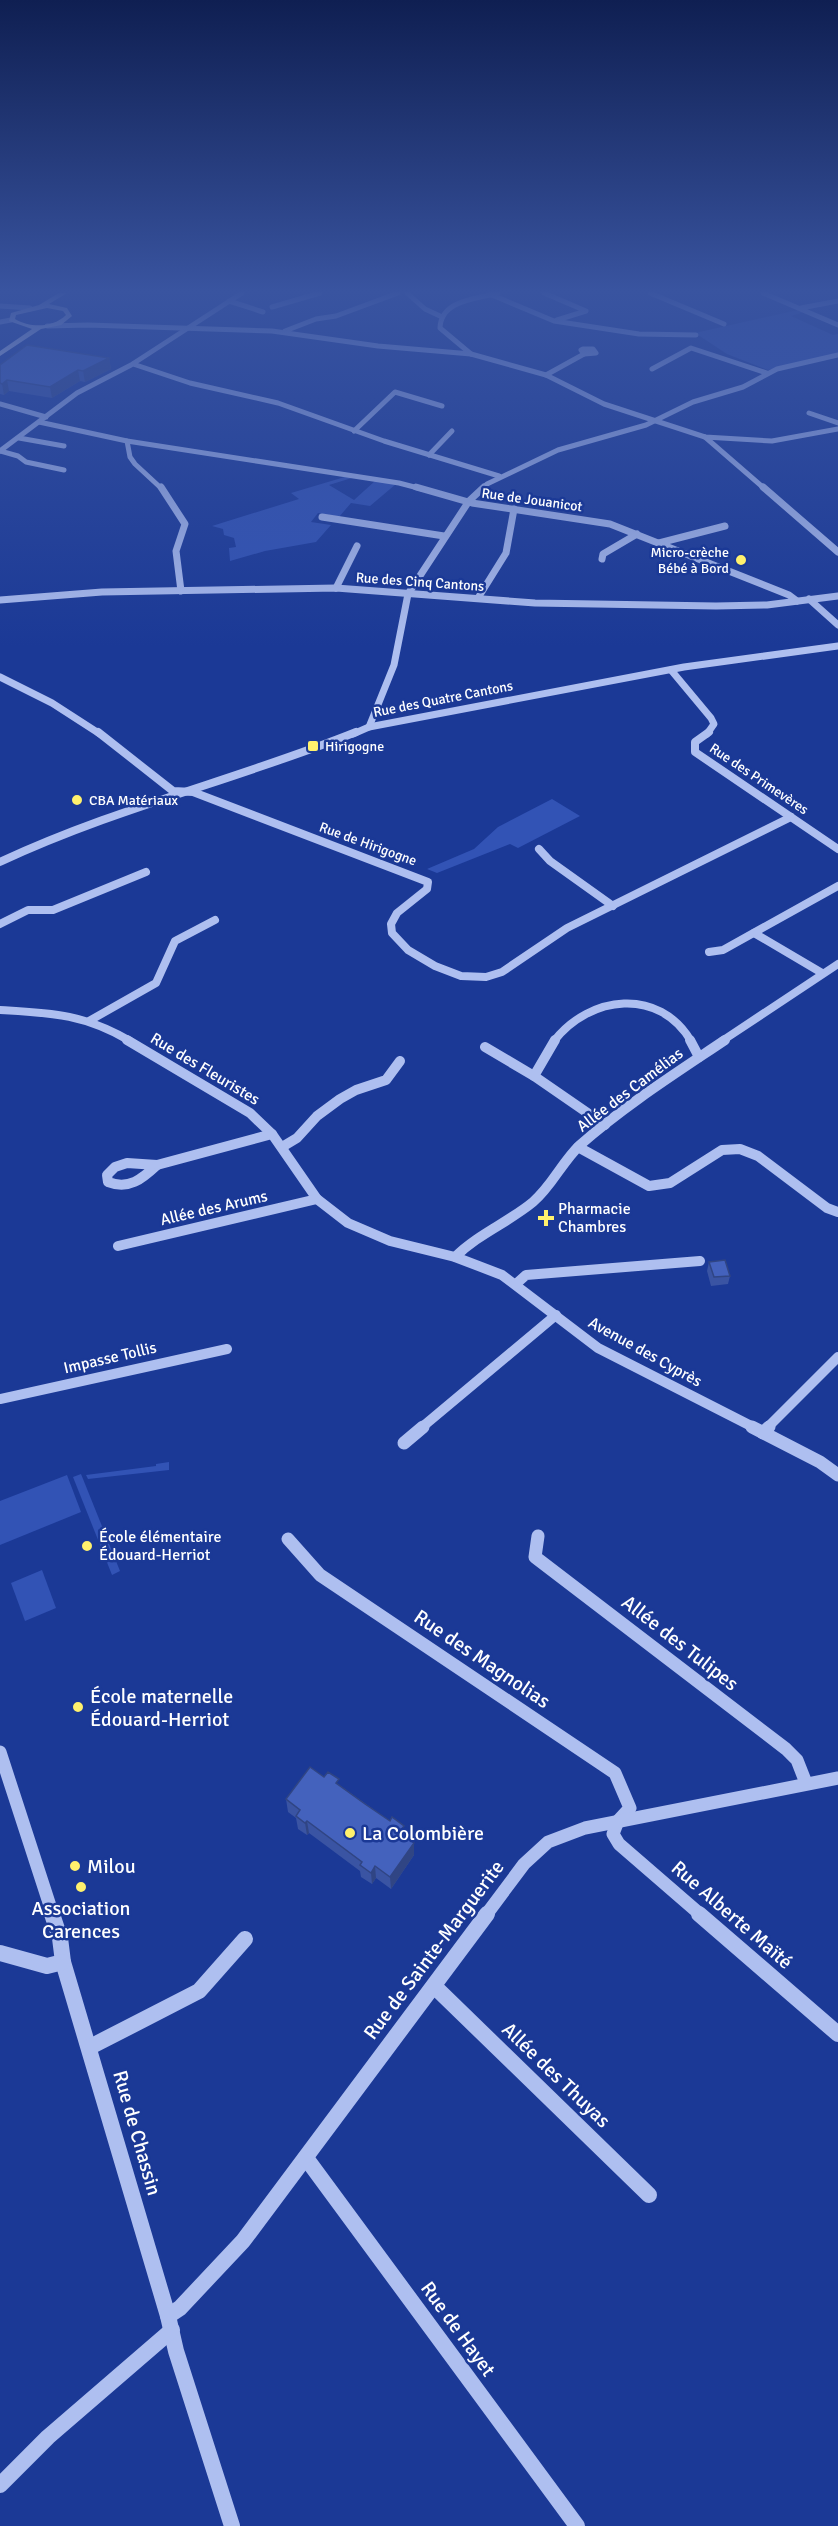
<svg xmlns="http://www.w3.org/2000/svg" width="838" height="2526" font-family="Signika,sans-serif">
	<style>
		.green { fill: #3253b5 }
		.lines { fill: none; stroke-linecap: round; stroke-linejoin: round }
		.minor-far5 { stroke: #aebff0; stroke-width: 5 }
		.minor-far4 { stroke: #aebff0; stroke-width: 7 }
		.minor-far3 { stroke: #aebff0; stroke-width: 8 }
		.minor-far2 { stroke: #aebff0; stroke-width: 10 }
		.minor-far1 { stroke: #aebff0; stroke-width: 13 }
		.minor { stroke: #aebff0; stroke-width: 16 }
		.major { fill: #f7f9ff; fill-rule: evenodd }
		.wall { fill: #3a54a3 }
		.shaded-wall { fill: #304584 }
		.building { fill: #4462bd; stroke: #304584; stroke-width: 1.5 }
		.poi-dot { fill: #fff16d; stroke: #1b3996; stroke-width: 2 }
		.labels { text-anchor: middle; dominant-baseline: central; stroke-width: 5; stroke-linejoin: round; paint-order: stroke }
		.far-street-label { font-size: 14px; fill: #fff; stroke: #1b3996 }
		.far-poi-label { font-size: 14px; fill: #fff; stroke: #1b3996; text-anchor: start }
		.street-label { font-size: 16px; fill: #fff; stroke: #1b3996 }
		.poi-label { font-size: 16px; fill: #fff; stroke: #1b3996; text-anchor: start }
		.near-street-label { font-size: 20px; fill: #fff; stroke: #1b3996 }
		.near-poi-label { font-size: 20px; fill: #fff; stroke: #1b3996; text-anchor: start }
	</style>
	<rect width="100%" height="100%" fill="#1b3996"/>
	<g class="green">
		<path d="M798,310L804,312L791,316L833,335L838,334V353L768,370L727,354L695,333Z"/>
		<path d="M348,476L355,477L329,485L354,500L375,481L396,484L370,506L351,503L339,517L318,513L311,522L331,525L316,542L265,551L230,561L229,548L236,547L234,538L224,535L223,529L212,526L299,499L291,493Z"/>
		<path d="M552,799L580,816L518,848L510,844L437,873L427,869L474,849L498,827Z"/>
		<path d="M169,1462V1470L88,1479L86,1475L156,1466V1464Z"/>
		<path d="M81,1474L120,1571L112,1575L73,1477Z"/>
		<path d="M67,1475L81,1512L0,1545V1501Z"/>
		<path d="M42,1570L56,1608L25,1621L11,1583Z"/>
	</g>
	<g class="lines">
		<g class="minor-far5">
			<path d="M407,293L425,309L440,316"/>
			<path d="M544,293L586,311L557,320"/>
			<path d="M650,293L724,324"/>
			<path d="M763,293L838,325"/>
			<path d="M492,295L554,321L639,334L696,335"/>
			<path d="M229,301L263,312"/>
			<path d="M0,306L30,308"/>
			<path d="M272,307L320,293"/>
			<path d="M801,308L838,301"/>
			<path d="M0,322L11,320"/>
			<path d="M47,326L88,325L272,331L378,346L471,354L546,375L604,404L705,437L772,441L838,429"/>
			<path d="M285,331L316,319L336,316L398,293"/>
			<path d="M583,349H593L596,353L584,354L581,350Z"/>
			<path d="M471,354L440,328C441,300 476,299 498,293"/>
			<path d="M133,364L190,383L278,403L384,441L499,476"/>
			<path d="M652,369L691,348L767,373"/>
			<path d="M546,375L584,354"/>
			<path d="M0,404L46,417"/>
			<path d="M809,413L838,423"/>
			<path d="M39,422L127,441L399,483L422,489"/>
			<path d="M354,431L395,392L442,406"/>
			<path d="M705,437L765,489"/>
			<path d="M19,438L64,446"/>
			<path d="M127,441L130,457L135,464L162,489"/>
			<path d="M0,451L77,393L131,365L242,293"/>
			<path d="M0,451L18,456L26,462L64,470"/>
			<path d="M429,455L452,431"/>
			<path d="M482,489L487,484L558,450L646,425L693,402L743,387L777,369L838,355"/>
		</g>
		<g class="minor-far4">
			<path d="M161,487L185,524L176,551L181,591"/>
			<path d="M416,487L472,503L610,524L789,595L797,601"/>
			<path d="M763,487L838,552"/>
			<path d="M322,517L444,536"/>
			<path d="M659,543L725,526"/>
			<path d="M602,559L603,554L637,534"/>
			<path d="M336,588L357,546"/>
			<path d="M478,598L506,553L514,509"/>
			<path d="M809,599L838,625"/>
			<path d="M0,600L102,592L336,588L535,603L716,606L767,605L838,596"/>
			<path d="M671,670L711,718L714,724L707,734"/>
			<path d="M0,677L52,703L100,734"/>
			<path d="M369,727L394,665L408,594L469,501L484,487"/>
			<path d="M353,734L369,727L684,667L838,646"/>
		</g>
		<g class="minor-far3">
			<path d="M98,732L173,791L193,792L428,882L427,889L397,913L391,924L392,933L408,950L435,966L461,976L486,977L502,972L567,928L791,817"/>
			<path d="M709,732L695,742V752L838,849"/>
			<path d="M539,849L550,861L613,906"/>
			<path d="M0,862C115,808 239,779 356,732"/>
			<path d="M0,924L28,910H53L146,872"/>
			<path d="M754,933L822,973"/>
			<path d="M709,952L723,950L838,886"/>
			<path d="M0,1010C52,1013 84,1014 130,1041"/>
			<path d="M89,1021L156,983L175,941L215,920"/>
			<path d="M554,1041C590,995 659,987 691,1041"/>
			<path d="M722,1041L838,964"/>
		</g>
		<g class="minor-far2">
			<path d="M127,1040L250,1113L272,1134L317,1199L348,1223L390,1241L455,1257L502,1275L598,1348L755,1428"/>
			<path d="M690,1040L699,1057"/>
			<path d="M485,1047L534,1076L605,1125"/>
			<path d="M534,1076L555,1040"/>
			<path d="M282,1147L297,1138L317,1116L340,1099L356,1090L386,1080L400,1061"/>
			<path d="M578,1147L649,1186L670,1183L722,1150L740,1149L758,1156L827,1208L838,1212"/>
			<path d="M127,1163L157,1165C142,1179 129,1190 108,1182L107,1175L115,1167Z"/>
			<path d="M157,1165L272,1134"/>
			<path d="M118,1246L317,1199"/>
			<path d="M455,1257C478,1234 509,1222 533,1202C552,1186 562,1162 580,1145C624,1106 676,1073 725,1040"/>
			<path d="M516,1284L526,1275L700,1261"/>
			<path d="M0,1399L227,1349"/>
			<path d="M421,1428L556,1315"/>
			<path d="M767,1428L838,1357"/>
		</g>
		<g class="minor-far1">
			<path d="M752,1427L820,1462L838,1475"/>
			<path d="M763,1433L769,1427"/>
			<path d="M404,1443L423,1427"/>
			<path d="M538,1536L535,1557L786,1749L797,1760L806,1783"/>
			<path d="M288,1539L320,1575L615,1773L630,1808L618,1821L613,1834L619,1844L701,1915"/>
			<path d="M0,1752L53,1915"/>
			<path d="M486,1915L524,1864L548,1842L585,1828L838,1778"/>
		</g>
		<g class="minor">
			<path d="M52,1914L60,1938L63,1962L168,2316L176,2351L232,2526"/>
			<path d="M699,1914L838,2034"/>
			<path d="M0,1953L47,1966L63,1962"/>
			<path d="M434,1986L649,2195"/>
			<path d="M90,2047L199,1991L245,1939"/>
			<path d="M306,2158L577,2526"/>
			<path d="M168,2316L180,2308L243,2241L487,1914"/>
			<path d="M0,2485L48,2437L172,2330"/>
		</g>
		<path class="major" d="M59,293H67L49,304L67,308L72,316L61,325L41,329L0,356V351L32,329L9,321L11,313L39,305ZM47,308L63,311L66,315C53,328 30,328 15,319L16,315Z"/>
	</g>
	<g class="wall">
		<path d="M109,358L111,369L85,382L80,381L52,398L9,391L4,395L0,394V365Z"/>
		<path d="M709,1262L730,1276L728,1284L711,1286L707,1271Z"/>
		<path d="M324,1777L339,1785L390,1821L404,1826V1835L414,1855L391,1889L376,1878L372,1884L361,1877L360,1871L309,1833L307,1835L298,1829L296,1818L288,1812L286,1799Z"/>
	</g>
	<g class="shaded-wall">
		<path d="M29,293H39L30,297Z"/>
		<path d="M109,358L111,369L85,382L83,371Z"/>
		<path d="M78,370L80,381L52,398L50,387Z"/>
		<path d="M7,380L9,391L4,395L2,384Z"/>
		<path d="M307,1821L309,1833L307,1835L305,1823Z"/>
		<path d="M404,1826V1838L400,1832Z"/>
		<path d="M414,1843V1855L391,1889L390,1877Z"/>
		<path d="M375,1866L376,1878L372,1884L371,1873Z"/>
	</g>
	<g class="building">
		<path d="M27,345L109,358L83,371L78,370L50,387L7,380L2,384L0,383V365Z"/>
		<path d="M725,1260L730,1276L714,1277L709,1262Z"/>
		<path d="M310,1767L324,1777L328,1772L339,1779L336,1783L365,1804L390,1821L392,1817L404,1826L400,1832L414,1843L390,1877L375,1866L371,1873L360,1865L362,1862L307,1821L305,1823L296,1816L300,1810L286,1799Z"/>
	</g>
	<linearGradient id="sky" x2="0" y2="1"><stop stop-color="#0f1f52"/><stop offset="0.45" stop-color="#3954a0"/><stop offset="1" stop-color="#3954a0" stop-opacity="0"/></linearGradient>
	<rect width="838" height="647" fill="url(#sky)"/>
	<g class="poi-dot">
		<circle cx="741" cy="560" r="6"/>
		<rect x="307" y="740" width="12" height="12" rx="3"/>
		<circle cx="77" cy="800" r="6"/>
		<path d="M543 1209h6v6h6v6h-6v6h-6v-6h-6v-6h6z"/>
		<circle cx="87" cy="1546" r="6"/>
		<circle cx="78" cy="1707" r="6"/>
		<circle cx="350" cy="1833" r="6"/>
		<circle cx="75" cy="1866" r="6"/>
		<circle cx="81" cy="1887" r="6"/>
	</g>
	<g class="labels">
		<g class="far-street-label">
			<text transform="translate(532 500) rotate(8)">Rue de Jouanicot</text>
			<text transform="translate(420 582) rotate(4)">Rue des Cinq Cantons</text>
			<text transform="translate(443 699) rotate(-11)">Rue des Quatre Cantons</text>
			<text transform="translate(759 779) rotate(34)">Rue des Primevères</text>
			<text transform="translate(368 844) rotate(20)">Rue de Hirigogne</text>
		</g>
		<g class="far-poi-label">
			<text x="729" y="552" text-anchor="end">Micro-crèche<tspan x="729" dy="16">Bébé à Bord</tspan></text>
			<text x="325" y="746">Hirigogne</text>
			<text x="89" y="800">CBA Matériaux</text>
		</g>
		<g class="street-label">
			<text transform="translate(205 1069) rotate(31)">Rue des Fleuristes</text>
			<text transform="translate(630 1090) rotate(-37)">Allée des Camélias</text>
			<text transform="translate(214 1208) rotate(-13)">Allée des Arums</text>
			<text transform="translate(645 1352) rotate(29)">Avenue des Cyprès</text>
			<text transform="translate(110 1358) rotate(-13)">Impasse Tollis</text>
		</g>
		<g class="poi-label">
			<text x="558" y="1209">Pharmacie<tspan x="558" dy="18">Chambres</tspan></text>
			<text x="99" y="1537">École élémentaire<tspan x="99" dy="18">Édouard-Herriot</tspan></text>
		</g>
		<g class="near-street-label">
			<text transform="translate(680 1643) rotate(38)">Allée des Tulipes</text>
			<text transform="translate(482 1659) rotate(34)">Rue des Magnolias</text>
			<text transform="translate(732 1915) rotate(41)">Rue Alberte Maïté</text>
			<text transform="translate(434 1950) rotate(-53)">Rue de Sainte-Marguerite</text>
			<text transform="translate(556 2075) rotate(44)">Allée des Thuyas</text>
			<text transform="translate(137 2133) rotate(74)">Rue de Chassin</text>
			<text transform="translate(458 2329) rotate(54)">Rue de Hayet</text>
		</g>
		<g class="near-poi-label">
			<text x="90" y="1696">École maternelle<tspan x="90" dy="23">Édouard-Herriot</tspan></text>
			<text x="362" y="1833">La Colombière</text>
			<text x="87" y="1866">Milou</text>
			<text x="81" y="1908" text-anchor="middle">Association<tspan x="81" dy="23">Carences</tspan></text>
		</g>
	</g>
</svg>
